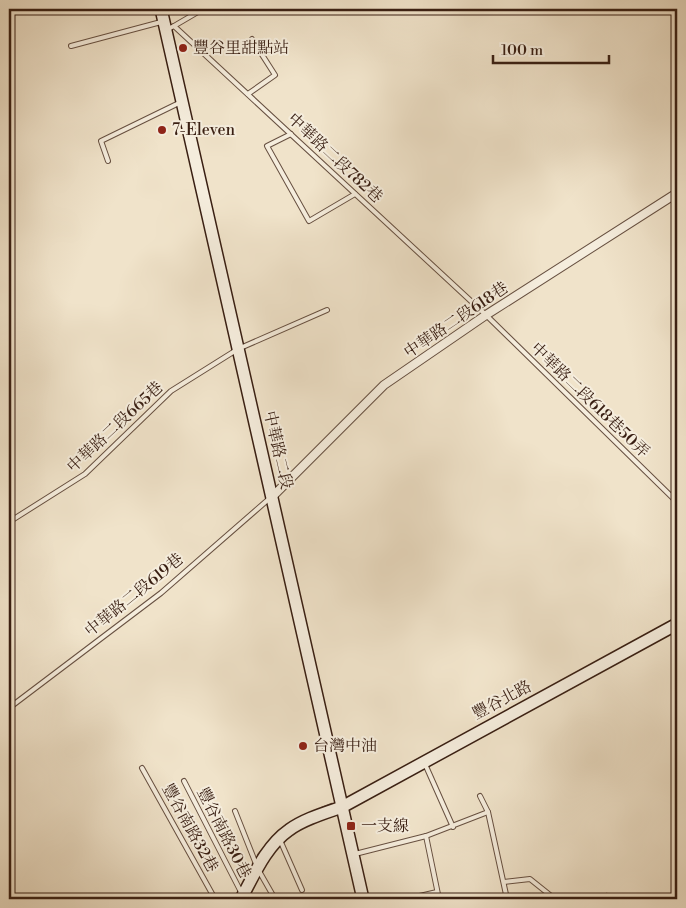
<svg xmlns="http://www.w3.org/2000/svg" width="686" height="908" font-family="'Libre Bodoni','Noto Serif TC',serif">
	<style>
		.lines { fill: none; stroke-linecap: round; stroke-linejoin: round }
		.stream { stroke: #826c5c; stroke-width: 2.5 }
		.lane-casing { stroke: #675041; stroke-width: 6 }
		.street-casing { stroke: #675041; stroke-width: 10 }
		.secondary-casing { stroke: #391f13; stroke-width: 14 }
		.lane { stroke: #f5eddd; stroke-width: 4 }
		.street { stroke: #f5eddd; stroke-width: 8 }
		.secondary { stroke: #f5eddd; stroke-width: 11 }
		.poi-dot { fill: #8f2418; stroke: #f5eddd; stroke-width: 2 }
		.labels { text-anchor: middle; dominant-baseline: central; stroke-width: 4; stroke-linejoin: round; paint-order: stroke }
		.poi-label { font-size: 16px; fill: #391f13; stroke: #f5eddd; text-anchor: start }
		.street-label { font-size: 16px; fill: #391f13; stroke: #f5eddd }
	</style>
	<rect width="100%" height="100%" fill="#f0e3ca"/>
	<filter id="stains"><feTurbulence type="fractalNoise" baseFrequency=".004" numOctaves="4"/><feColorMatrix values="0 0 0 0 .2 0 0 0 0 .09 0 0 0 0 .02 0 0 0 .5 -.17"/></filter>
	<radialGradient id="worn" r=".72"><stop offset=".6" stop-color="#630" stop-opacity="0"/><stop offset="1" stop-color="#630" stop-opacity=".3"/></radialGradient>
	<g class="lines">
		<g class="stream">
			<path d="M322,808L332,804"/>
			<path d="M258,855L263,849"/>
		</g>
		<defs>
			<g id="lane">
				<path d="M174,26L203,9"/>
				<path d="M168,29L174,26L486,315L677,502"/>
				<path d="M71,46L161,22"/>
				<path d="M248,94L275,75L252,39"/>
				<path d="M291,134L267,146L309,221L355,194"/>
				<path d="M108,161L101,141L181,102"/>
				<path d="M9,522L85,474L171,391L238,349L327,310"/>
				<path d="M9,708L161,593L270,498"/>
				<path d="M425,764L453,827"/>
				<path d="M142,768L215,899"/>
				<path d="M184,781L241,892"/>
				<path d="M480,796L488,812L507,899"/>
				<path d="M235,811L256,864"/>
				<path d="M426,836L439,899"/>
				<path d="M280,840L302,890"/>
				<path d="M355,854L426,836L488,812"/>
				<path d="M259,871L275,899"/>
				<path d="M504,882L530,879L555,899"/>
				<path d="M411,898L437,892"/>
				<path d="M605,899L607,896"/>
			</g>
			<path id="street" d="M272,497L384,385L486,315L677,193"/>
			<g id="secondary">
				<path d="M161,9L363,899"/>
				<path d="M241,899C254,875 266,846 289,830C304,819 325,813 342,807L677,624"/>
			</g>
		</defs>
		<use href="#lane" class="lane-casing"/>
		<use href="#street" class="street-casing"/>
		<use href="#secondary" class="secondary-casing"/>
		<use href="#lane" class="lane"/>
		<use href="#street" class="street"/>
		<use href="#secondary" class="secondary"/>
	</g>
	<g class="poi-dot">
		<circle cx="183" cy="48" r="5"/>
		<circle cx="162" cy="130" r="5"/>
		<circle cx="303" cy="746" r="5"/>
		<rect x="346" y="821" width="10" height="10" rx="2.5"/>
	</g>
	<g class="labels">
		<g class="poi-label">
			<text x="193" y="48">豐谷里甜點站</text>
			<text x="172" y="130">7-Eleven</text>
			<text x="313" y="746">台灣中油</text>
			<text x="361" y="826">一支線</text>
		</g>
		<g class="street-label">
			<text transform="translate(335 158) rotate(43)">中華路二段782巷</text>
			<text transform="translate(456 320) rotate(-34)">中華路二段618巷</text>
			<text transform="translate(590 400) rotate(44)">中華路二段618巷50弄</text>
			<text transform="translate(115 427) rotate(-43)">中華路二段665巷</text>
			<text transform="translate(278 450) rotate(77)">中華路二段</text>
			<text transform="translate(134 595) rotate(-39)">中華路二段619巷</text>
			<text transform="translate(502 700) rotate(-28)">豐谷北路</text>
			<text transform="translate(190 828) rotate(61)">豐谷南路32巷</text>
			<text transform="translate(224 833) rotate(63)">豐谷南路30巷</text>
		</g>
	</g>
	<rect width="686" height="908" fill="none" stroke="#f0e3ca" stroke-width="30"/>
	<rect x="10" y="10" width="666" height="888" fill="none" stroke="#391f13" stroke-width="2.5"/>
	<rect x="15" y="15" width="656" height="878" fill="none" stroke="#391f13"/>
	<path d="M493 55v8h116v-8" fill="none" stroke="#391f13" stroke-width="2.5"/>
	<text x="501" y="55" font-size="15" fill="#391f13" stroke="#f5eddd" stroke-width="4" paint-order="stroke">100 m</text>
	<rect width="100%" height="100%" filter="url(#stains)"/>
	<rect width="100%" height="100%" fill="url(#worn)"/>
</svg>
